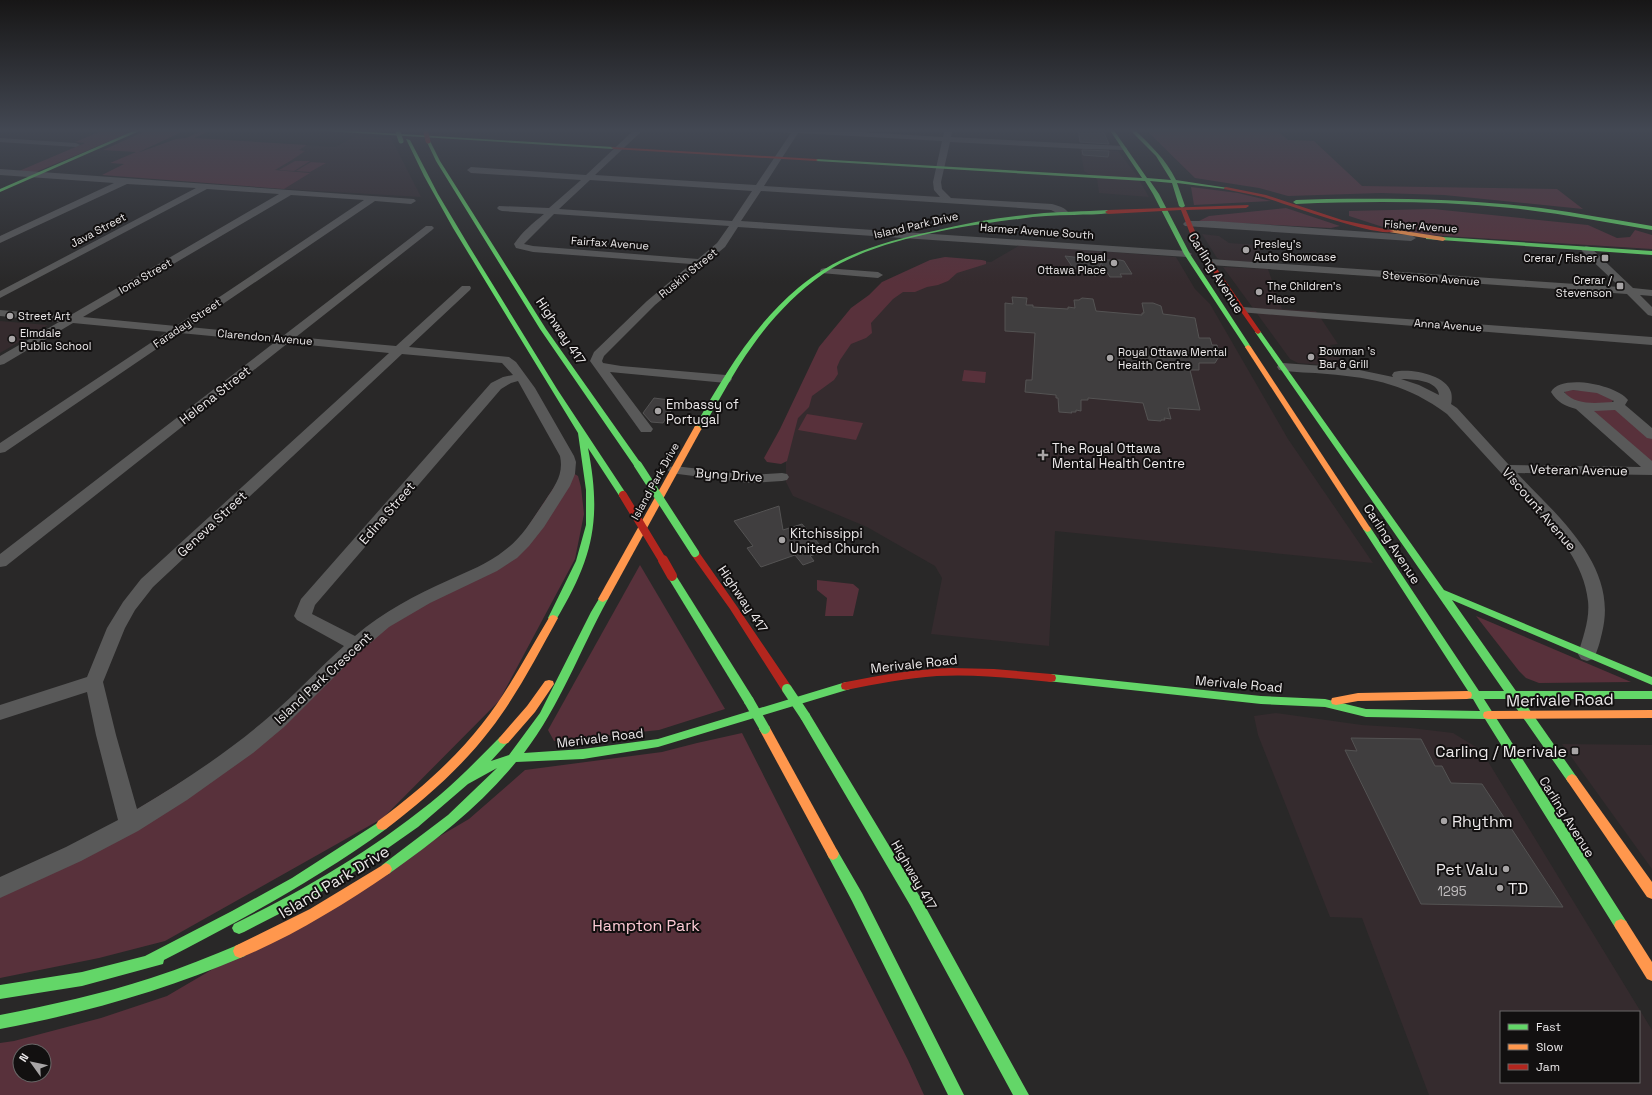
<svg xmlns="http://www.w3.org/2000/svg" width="1652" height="1095" font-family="'Space Grotesk',sans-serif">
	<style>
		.built { fill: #352b2e; fill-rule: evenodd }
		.green { fill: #58313b; fill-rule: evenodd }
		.building { fill: #403e3f; stroke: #545353 }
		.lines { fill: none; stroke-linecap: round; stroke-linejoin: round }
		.street { fill: #595959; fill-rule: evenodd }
		.fast { fill: #63d668; fill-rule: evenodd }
		.slow { fill: #ff974d; fill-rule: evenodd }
		.jam { fill: #b3261e; fill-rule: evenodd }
		.fast-bridge-far2 { stroke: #63d668; stroke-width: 5 }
		.fast-bridge-far1 { stroke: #63d668; stroke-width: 8 }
		.fast-bridge { stroke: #63d668; stroke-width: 10 }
		.jam-bridge-far2 { stroke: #b3261e; stroke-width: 5 }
		.jam-bridge-far1 { stroke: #b3261e; stroke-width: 8 }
		.jam-bridge { stroke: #b3261e; stroke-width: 10 }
		.poi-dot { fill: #a8a5a6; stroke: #121010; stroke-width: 1.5 }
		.labels { text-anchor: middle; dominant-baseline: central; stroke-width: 4; stroke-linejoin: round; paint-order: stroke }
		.far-street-label { font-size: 11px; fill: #ece9ea; stroke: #121010 }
		.far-poi-label { font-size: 11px; fill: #ece9ea; stroke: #121010; text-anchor: start }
		.street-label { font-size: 13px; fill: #ece9ea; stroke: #121010 }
		.poi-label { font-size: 13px; fill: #ece9ea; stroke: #121010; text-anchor: start }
		.near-number-label { font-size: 13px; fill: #c1bebf }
		.near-street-label { font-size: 16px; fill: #ece9ea; stroke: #121010 }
		.near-poi-label { font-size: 16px; fill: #ece9ea; stroke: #121010; text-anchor: end }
		.near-park-label { font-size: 16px; fill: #fecbd6; stroke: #121010 }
	</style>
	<rect width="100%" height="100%" fill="#292828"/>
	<g class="built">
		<path d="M356,136L391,138L421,197L284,189L309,173L274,170L292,160L304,151L299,150L307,145L335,147Z"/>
		<path d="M1080,148L1118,151L1135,173L1149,197L1099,193L1097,179L1084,171Z"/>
		<path d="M1202,234L1219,236L1229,243L1258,245L1265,263L1222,260L1217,258Z"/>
		<path d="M1020,245L1176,257L1195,289L1210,304L1288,439L1373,563L1055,531L1049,646L931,634L942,578L935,566L867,527L793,496L786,482V442L837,331L942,259L991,262Z"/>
		<path d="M1223,267L1268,269L1282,309L1316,311L1338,344L1330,345L1347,367L1298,363L1290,359Z"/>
		<path d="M0,321L48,325L0,353Z"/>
		<path d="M1276,713L1362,725L1411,728L1445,732L1453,733L1481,750L1652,1030V1095H1429L1362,918L1330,917L1258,735L1254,716ZM1501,1012H1639V1082H1501Z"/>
		<path d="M1562,744L1652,745V869Z"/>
	</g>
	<g class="green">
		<path d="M106,129H131L123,133H129L36,172L19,171L85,143L75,142Z"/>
		<path d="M150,129H188L137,153L176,139L186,138L206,129H213L194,138L307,145L299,150L305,151L292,160L275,170L310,173L284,189L102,175L124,164L110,163L136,152L103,150Z"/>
		<path d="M1145,129H1275L1288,140L1314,141L1362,186L1557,189L1583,209L1444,195L1381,193L1288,196L1259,188L1195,178Z"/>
		<path d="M295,161H310L294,171L279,170Z"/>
		<path d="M311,162L326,163L310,172L296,171Z"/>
		<path d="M1191,187L1238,193L1271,201L1194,205Z"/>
		<path d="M1286,208L1340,226L1331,228L1199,221L1209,216Z"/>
		<path d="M1433,209L1588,225L1617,238L1630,237L1635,230L1652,235V249L1414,234L1386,228L1349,216V211Z"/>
		<path d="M945,257L982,260L986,261V264L957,273L948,281L938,285L927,287L915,292H903L893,299L871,323L872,333L866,338L851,344L840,360L837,367L838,374L834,380L812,396L809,407L798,418L787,461L781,464L767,462L764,458L780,429L819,347L851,308L869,295L882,282L930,260Z"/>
		<path d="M964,370L986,372L985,383L962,381Z"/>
		<path d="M1571,390L1595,391L1613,400L1611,404L1652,439V466L1569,398L1565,393V391Z"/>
		<path d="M807,414L863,423L856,440L798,430Z"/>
		<path d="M566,469L578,476L581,487L584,514L575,559L499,701L383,818L165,941L99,958L0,978V882L66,853L237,748L354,641L479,569L515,546Z"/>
		<path d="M640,565L725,709L659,730L554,741L548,730Z"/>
		<path d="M817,580L853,584L859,589L853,616H825L827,598L817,590Z"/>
		<path d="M1476,616L1631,682L1539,683L1526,678L1519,671Z"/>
		<path d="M742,733L908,1060L924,1095H0V1043L14,1041L101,1018L167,996L469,819L525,770L662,752L697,743ZM20,1051H44V1075H20Z"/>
	</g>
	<g class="building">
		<path d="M1078,129H1100L1101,132L1104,133L1109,144L1080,142Z"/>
		<path d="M1082,150H1086L1109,151L1108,157L1083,155Z"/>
		<path d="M1065,256L1082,258V257L1102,260H1120L1124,261L1132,274H1120L1122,277H1110L1101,263L1096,276L1084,274L1086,270L1073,268Z"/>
		<path d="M1012,297L1027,298L1026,305H1033V307L1068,309V307L1075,308L1074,300H1079L1082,298L1093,299L1096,311L1142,315V313H1144L1142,303H1153L1161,306L1163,314L1195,318L1199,338H1210L1212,345H1217L1220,355L1215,363H1199V370H1190L1200,410L1168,408L1171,419L1164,418L1165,420H1161V421L1148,420L1143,403L1088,398V400H1081V411L1076,410V412H1071L1072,413L1059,412L1058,398H1056V395L1025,392L1026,380H1032L1035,333L1005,331V303L1013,304Z"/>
		<path d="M654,398L677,401L663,423L651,422L643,413Z"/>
		<path d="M779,506L783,530L802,524L825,551L810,556L814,561L803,565L795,555L761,567L747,548L753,546L734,521Z"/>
		<path d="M1351,738L1421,739L1435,766H1442L1451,783L1482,784L1563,907L1421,904L1345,750L1357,751Z"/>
	</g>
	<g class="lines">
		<g class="street">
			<path d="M635,129H644L595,175L756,185L791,133L768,131L764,129H812L943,137L945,129H953L951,137L1123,146L1127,148L1126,150L1086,149L950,142L941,182L942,189L951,198L1052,204C1059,206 1064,207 1069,213L1067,215H1061L1051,210L761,191L741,221L1187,251L1192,254L1187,257L738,227L725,247L655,305L604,356L602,361L603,363L621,366L726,375L730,376L732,379L730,382L726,383L610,372L653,429L651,432H641L590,361L594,352L647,301L691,264L533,252L516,248L514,244C522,232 533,223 544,214L502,211L499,210L497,208L499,206L549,208L581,180L471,173L467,170L471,167L586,175ZM798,133L942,141L933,182L934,190L940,197L764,186ZM590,180L752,191L732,221L559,209ZM554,214L729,226L717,243L698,259L533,246L524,244Z"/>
			<path d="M0,138L76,143L80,145L76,147L0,142Z"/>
			<path d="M0,169L414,199L416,201L411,204L375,201L189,327L283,336L426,226H432L434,228L432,230L296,337L396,346L462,286H470L471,288L470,290L409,347L509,357L516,362L535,388L574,456L576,462L575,474L570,486L544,527L529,546L517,558L497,571L430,603L389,627L354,657L284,727L253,753L187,800L138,831L81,861L0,898V877L66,847L118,820L96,735L87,692L0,720V705L87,677L107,628L123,602L141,579L389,353L288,343L6,566L0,567V554L275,342L180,333L5,452L0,453V443L167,332L73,323L4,364L0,365V356L59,322L0,316V310L69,316L279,194L207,189L0,298V291L196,188L127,184L0,243V236L114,183L0,175ZM291,195L364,200L176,326L83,317ZM402,354L502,363L513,375L503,377L491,383L301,599L294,616L297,620L344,646C319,668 297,693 271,715C230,751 184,781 137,809L116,735L103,682L125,628L135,610L153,587ZM518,381L560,456C564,474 555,486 545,501C533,518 523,537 505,550C488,564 468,571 449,580C415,595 383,612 355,636L312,614L315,605L501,389L511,383Z"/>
			<path d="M1188,221H1214L1411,235L1416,238L1411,241L1185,226L1183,224L1185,222Z"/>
			<path d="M1586,246L1590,247L1633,288L1652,290V296L1640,295L1652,307V316L1648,315L1627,294L1210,265L1205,262L1210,259L1620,287L1582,251L1581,249Z"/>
			<path d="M825,268L878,272L883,275L878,278L821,273L820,271L821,269Z"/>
			<path d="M1243,307L1652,337V345L1239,312L1237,310L1239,308Z"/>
			<path d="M1283,363L1350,368L1393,377L1392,375L1394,372C1409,368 1445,374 1451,392C1452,395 1452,401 1451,404L1457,408L1509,465L1641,467L1576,409C1565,406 1557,402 1551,392C1561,373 1617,385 1628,400L1625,405L1652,428V439L1647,438L1615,410L1594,411L1652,461V475L1517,473C1558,517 1619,566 1602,633C1600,641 1598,651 1593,659L1587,661L1581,659L1578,654C1583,637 1590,619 1588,601C1583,554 1544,520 1515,488C1492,463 1470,439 1447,414C1408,385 1375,378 1327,374C1312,372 1294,373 1279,370L1277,367L1279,364ZM1401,379C1412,379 1438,380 1439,395L1419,385ZM1573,390L1597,393L1614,401L1613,402C1597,403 1576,406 1564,392Z"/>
			<path d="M675,466L749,475L782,473L787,474L789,477L787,480L782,481L749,483L670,473L668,470L670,467Z"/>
		</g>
		<g class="fast">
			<path d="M138,129H144L0,192V189Z"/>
			<path d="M293,129H320L613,147L615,148L613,149Z"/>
			<path d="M1109,129H1113L1147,178L1171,180L1156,156L1129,129H1134C1150,145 1166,159 1176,180L1228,188L1226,189L1177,183L1185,206L1182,208L1179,206L1172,183L1150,181L1159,194L1190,254L1251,347L1250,348H1246L1184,254L1153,194L1145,181L816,161L814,160L816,159L1142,178Z"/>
			<path d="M406,139L410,140L438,194L469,246L557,389L627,495L626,497H620L588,448C602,520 593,558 556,620H550L548,618L576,561L586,525V490L578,433L453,228L424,176Z"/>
			<path d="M426,140L430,141L440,161L546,329L642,465L641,467H635L540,329L436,161Z"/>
			<path d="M1327,199C1398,198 1470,199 1541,208C1578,213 1615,220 1652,226V230C1605,222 1558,213 1511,208C1440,201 1368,201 1296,204L1293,202L1296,200Z"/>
			<path d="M1108,210L1111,212L1110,213C1098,215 1086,214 1074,215C1055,215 1037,216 1019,219C961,226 871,240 823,274C796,293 772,318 753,345C733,372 719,402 701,430H698L694,428C723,377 753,326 798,288C837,255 885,241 934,231C967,223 1001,217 1035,214C1059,211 1084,212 1108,210Z"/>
			<path d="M1428,236L1652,251V255L1426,239V237Z"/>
			<path d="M1258,330L1260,331L1444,590L1652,677V685L1452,600L1516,691H1652V699H1522L1576,776L1578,779L1576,782L1572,784L1568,782L1510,699H1484L1626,921L1628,925L1626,929L1621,931L1616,929L1485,719L1366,717L1325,707L1261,704L1047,681L1046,678L1047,675L1051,674L1261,696L1325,699L1366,709L1480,711L1473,699L1463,698L1462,695L1463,692L1468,691L1363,529L1367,526L1370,527L1479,691H1504L1255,332Z"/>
			<path d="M672,573L675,574L753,698L754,701L753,704L749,705L745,704L667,576Z"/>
			<path d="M603,596L608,599C580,650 560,706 524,753L583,749L658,739L846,682L850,683L851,686L850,689L658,747L583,759L516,762C480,806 436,840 390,873L386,875L382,873L380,869L382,865L448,815L497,768L468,784L418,827L351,874L316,895L244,932L239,934L234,932L232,928L234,924C308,888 378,847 441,794C462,776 481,756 500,737L504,736L508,737L510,740L491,761L509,755L540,713L591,612L600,597Z"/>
			<path d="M805,712L809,713L920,897L1029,1095H1013L910,905L801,719L800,716L801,713Z"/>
			<path d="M382,820L386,821L388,825L386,829C316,880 241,920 164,960L163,964L82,986L0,999V985L82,972L145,956L232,911L292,878Z"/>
			<path d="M833,848L837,850L862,893L964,1095H948L852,901L829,858L827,854L829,850Z"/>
			<path d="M240,944L245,946L247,951L245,956C165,990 86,1013 0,1029V1015C51,1005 102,994 151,978C182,968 211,956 240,944Z"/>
		</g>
		<g class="slow">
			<path d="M1391,229L1443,237L1446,239L1443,241L1389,232V230Z"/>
			<path d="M1248,345L1251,347L1371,529L1370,531L1367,532L1363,529L1245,347Z"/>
			<path d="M695,426H698L702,428L608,599L603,602L600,601L598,599Z"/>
			<path d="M553,615L556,616L558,618C537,656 517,695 490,730C461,768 424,800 386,829L382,830L378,829L376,825L378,821C416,793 452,762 482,724C509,690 528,652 550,616Z"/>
			<path d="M549,680L553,681L554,684L535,712L508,743L504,744L500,743L498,740L500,737L527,706L545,681Z"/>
			<path d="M1467,691L1471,692L1472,695L1471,698L1467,699L1358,701L1336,705L1332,704L1331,701L1332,698L1358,693Z"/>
			<path d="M1652,710V718L1488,719L1484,718L1483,715L1484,712L1488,711Z"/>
			<path d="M765,725L769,726L837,850L839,854L837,858L833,860L829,858L759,729L761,726Z"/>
			<path d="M1572,774L1576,776L1652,882V899L1647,897L1568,782L1566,779L1568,776Z"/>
			<path d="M386,863L390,865L392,869L390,873C343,905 293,936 240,958L235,956L233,951L235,946L310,909Z"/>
			<path d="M1621,919L1626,921L1652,962V981L1647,979L1616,929L1614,925L1616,921Z"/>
		</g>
		<g class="jam">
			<path d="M611,147L816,159L818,160L816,161L613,149Z"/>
			<path d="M1226,187L1266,195L1342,220L1394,231C1381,239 1283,203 1263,197C1251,194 1237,192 1224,189V188Z"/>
			<path d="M1248,205L1249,206L1246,208L1186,210L1197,236L1208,256L1261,332L1258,334L1256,333L1202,256L1191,236L1181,210L1108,214L1105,212L1108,210Z"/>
			<path d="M695,550L698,551L736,605L791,686L792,689L791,692L787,693L783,692L730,609L690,553Z"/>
			<path d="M951,668L994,669L1051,674L1055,675L1056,678L1055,681L1051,682C1013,678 975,674 937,676C907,678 876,684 846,690L842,689L841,686L842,683L846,682C881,675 916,669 951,668Z"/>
		</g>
		<path class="fast-bridge-far2" d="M398,132L401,141"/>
		<path class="fast-bridge-far1" d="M638,465L695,553"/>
		<g class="fast-bridge">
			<path d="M787,689L805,716"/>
			<path d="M749,701L765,729"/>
		</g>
		<path class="jam-bridge-far2" d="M426,133L428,141"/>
		<path class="jam-bridge-far1" d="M623,495L663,561"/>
		<path class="jam-bridge" d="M663,560L672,576"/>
	</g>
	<linearGradient id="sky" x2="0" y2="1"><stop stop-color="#171616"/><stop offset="0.46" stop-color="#434853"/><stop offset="1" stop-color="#434853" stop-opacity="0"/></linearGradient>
	<rect width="1652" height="283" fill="url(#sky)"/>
	<g class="poi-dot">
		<circle cx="1246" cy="250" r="4"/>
		<rect x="1601" y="254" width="8" height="8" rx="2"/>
		<circle cx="1114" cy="263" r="4"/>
		<rect x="1616" y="282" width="8" height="8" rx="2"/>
		<circle cx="1259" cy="292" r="4"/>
		<circle cx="10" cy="316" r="4"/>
		<circle cx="12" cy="339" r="4"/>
		<circle cx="1311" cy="357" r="4"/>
		<circle cx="1110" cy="358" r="4"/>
		<circle cx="658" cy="411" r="4"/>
		<path d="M1041 449h4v4h4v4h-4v4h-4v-4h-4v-4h4z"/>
		<circle cx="782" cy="540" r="4"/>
		<rect x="1571" y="747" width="8" height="8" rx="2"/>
		<circle cx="1444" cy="821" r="4"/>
		<circle cx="1506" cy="869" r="4"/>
		<circle cx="1500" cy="888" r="4"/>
	</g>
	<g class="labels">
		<g class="far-street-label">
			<text transform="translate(916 225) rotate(-13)">Island Park Drive</text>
			<text transform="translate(1421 226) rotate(4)">Fisher Avenue</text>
			<text transform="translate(98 230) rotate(-28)">Java Street</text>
			<text transform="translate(1037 231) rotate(4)">Harmer Avenue South</text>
			<text transform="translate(610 243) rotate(4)">Fairfax Avenue</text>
			<text transform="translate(688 273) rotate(-39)">Ruskin Street</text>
			<text transform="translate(145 276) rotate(-30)">Iona Street</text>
			<text transform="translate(1431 278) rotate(4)">Stevenson Avenue</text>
			<text transform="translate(187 323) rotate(-34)">Faraday Street</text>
			<text transform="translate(1448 325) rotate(4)">Anna Avenue</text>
			<text transform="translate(265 337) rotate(5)">Clarendon Avenue</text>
			<text transform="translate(655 481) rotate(-61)">Island Park Drive</text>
		</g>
		<g class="far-poi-label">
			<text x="1254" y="244">Presley's<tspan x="1254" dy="13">Auto Showcase</tspan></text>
			<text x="1106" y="257" text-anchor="end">Royal<tspan x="1106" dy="13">Ottawa Place</tspan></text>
			<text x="1597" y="258" text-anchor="end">Crerar / Fisher</text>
			<text x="1612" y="280" text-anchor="end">Crerar /<tspan x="1612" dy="13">Stevenson</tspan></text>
			<text x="1267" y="286">The Children's<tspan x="1267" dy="13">Place</tspan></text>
			<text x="18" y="316">Street Art</text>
			<text x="20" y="333">Elmdale<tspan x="20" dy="13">Public School</tspan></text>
			<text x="1319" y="351">Bowman 's<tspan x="1319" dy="13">Bar &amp; Grill</tspan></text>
			<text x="1118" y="352">Royal Ottawa Mental<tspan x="1118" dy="13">Health Centre</tspan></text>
		</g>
		<g class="street-label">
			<text transform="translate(1216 273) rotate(58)">Carling Avenue</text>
			<text transform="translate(561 331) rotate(56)">Highway 417</text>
			<text transform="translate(215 395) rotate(-38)">Helena Street</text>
			<text transform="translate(1579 470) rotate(1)">Veteran Avenue</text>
			<text transform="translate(729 475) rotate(4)">Byng Drive</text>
			<text transform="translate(1539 509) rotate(49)">Viscount Avenue</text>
			<text transform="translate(387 513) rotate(-49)">Edina Street</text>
			<text transform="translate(212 524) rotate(-43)">Geneva Street</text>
			<text transform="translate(1392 544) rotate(57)">Carling Avenue</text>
			<text transform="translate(743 599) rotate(56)">Highway 417</text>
			<text transform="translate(914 664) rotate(-6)">Merivale Road</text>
			<text transform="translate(323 678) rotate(-43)">Island Park Crescent</text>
			<text transform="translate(1239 684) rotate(5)">Merivale Road</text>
			<text transform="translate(600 738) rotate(-7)">Merivale Road</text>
			<text transform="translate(1567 817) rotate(58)">Carling Avenue</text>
			<text transform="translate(914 875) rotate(60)">Highway 417</text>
		</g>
		<g class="poi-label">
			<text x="666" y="404">Embassy of<tspan x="666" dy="15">Portugal</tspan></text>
			<text x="1052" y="448">The Royal Ottawa<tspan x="1052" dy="15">Mental Health Centre</tspan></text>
			<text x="790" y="533">Kitchissippi<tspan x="790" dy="15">United Church</tspan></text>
		</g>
		<g class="near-number-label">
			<text x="1452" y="891">1295</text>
		</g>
		<g class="near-street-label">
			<text transform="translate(1560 700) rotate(-1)">Merivale Road</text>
			<text transform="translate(334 882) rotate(-31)">Island Park Drive</text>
		</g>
		<g class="near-poi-label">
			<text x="1567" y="751">Carling / Merivale</text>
			<text x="1452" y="821" text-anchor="start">Rhythm</text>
			<text x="1498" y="869">Pet Valu</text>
			<text x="1508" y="888" text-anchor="start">TD</text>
		</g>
		<g class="near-park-label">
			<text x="646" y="925">Hampton Park</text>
		</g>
	</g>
	<rect x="1500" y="1011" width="140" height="72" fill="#121010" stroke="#696767"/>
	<rect x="1508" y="1024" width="20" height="6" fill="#63d668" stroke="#696767"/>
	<text x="1536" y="1031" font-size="12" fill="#ece9ea">Fast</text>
	<rect x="1508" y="1044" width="20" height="6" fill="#ff974d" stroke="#696767"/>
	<text x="1536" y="1051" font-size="12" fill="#ece9ea">Slow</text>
	<rect x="1508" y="1064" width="20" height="6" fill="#b3261e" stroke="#696767"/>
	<text x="1536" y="1071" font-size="12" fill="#ece9ea">Jam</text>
	<g transform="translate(32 1063) rotate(303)"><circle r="19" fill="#121010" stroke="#696767"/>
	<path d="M0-3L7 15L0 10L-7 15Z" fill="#a8a5a6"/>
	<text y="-6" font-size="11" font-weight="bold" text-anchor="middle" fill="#ece9ea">N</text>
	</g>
</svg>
